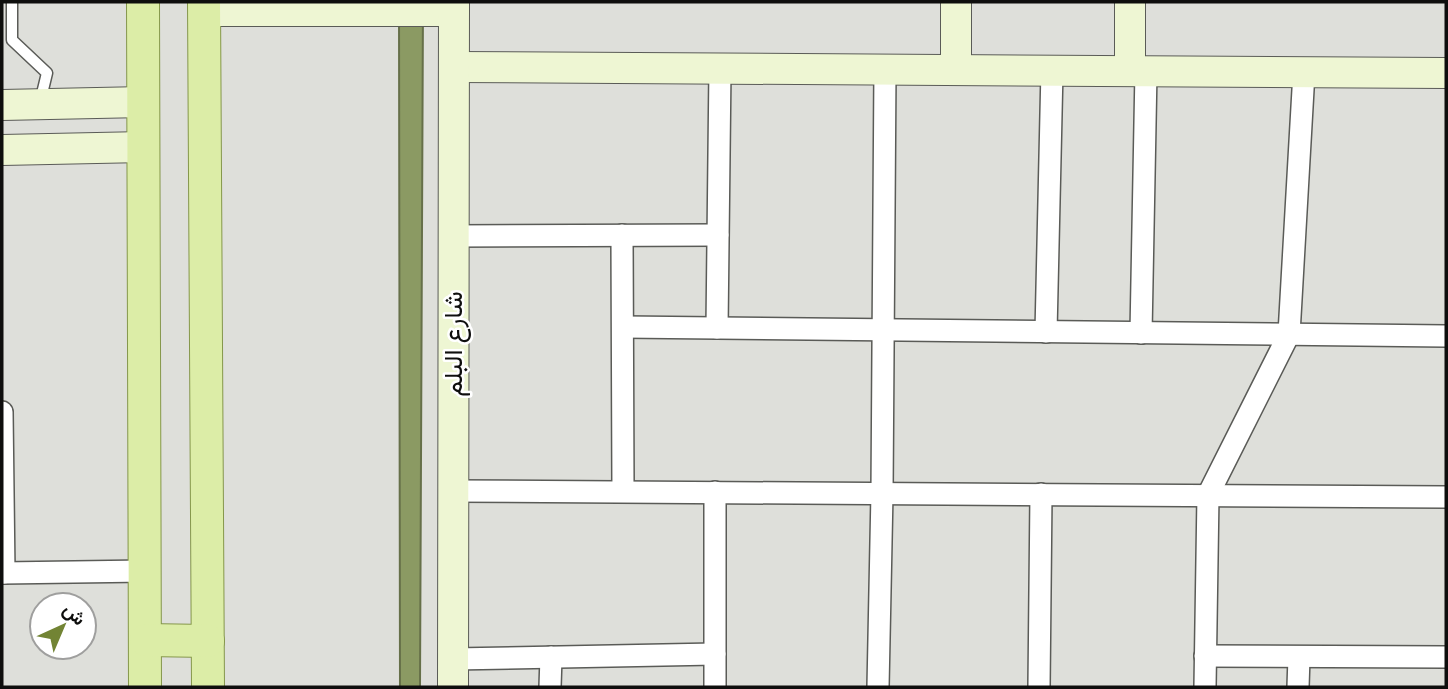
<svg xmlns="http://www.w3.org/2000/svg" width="1448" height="689" font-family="Cabin,Vazirmatn,sans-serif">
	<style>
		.water { fill: #8b9a63; stroke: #667049; stroke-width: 2 }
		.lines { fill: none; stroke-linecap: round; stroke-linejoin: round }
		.lane-casing { stroke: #5a5b57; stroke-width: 13 }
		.street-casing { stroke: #5a5b57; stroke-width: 24 }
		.secondary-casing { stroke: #5a5b57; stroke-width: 32 }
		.primary-casing { stroke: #85974b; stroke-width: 34 }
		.lane { stroke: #fff; stroke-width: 10 }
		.street { stroke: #fff; stroke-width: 21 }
		.secondary { stroke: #eef6d3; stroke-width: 30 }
		.primary { stroke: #dceda7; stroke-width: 32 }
		.labels { text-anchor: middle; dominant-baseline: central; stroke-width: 5; stroke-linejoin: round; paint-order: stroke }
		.street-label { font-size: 26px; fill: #0e0e0d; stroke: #fff }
	</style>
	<rect width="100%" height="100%" fill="#dedfda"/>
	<path class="water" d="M399,2H423L420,687H400Z"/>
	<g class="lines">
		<defs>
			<path id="lane" d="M12,2V40L47,73L40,102"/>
			<g id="street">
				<path d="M622,235L623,491"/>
				<path d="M453,236L718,235"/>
				<path d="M623,327L1446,336"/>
				<path d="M717,328L720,68"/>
				<path d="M1046,332L1052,70"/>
				<path d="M1141,333L1146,71"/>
				<path d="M2,412L4,573"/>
				<path d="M453,491L1446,497"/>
				<path d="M2,573L146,571"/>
				<path d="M1205,656L1446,657"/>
				<path d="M453,659L715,654"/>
				<path d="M550,687L551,657"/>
				<path d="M715,687V492"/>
				<path d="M878,687L882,493L885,69"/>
				<path d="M1039,687L1041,494"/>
				<path d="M1205,687L1208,495L1289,334L1304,72"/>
				<path d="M1298,687L1299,657"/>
			</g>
			<g id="secondary">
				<path d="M204,11H454"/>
				<path d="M454,67L1446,73"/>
				<path d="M956,70V2"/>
				<path d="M1130,71V2"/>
				<path d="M2,105L144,102"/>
				<path d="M2,150L144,147"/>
				<path d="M453,687L454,2"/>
			</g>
			<g id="primary">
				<path d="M143,2L145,687"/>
				<path d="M204,2L208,687"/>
				<path d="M146,640L208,641"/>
			</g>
		</defs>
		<use href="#lane" class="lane-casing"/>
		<use href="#street" class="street-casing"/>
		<use href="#secondary" class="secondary-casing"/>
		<use href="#primary" class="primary-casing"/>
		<use href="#lane" class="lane"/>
		<use href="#street" class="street"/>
		<use href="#secondary" class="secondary"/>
		<use href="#primary" class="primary"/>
	</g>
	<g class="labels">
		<g class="street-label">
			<text transform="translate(453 344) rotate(-90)">شارع البلم</text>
		</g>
	</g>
	<rect width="1448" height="689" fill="none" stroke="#0e0e0d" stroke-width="7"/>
	<g transform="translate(63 626) rotate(44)"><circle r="33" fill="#ffffff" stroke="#9f9f9e" stroke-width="2"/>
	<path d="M0-5L12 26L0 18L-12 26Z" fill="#728434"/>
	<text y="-10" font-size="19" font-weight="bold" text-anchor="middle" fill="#0e0e0d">ش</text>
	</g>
</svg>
